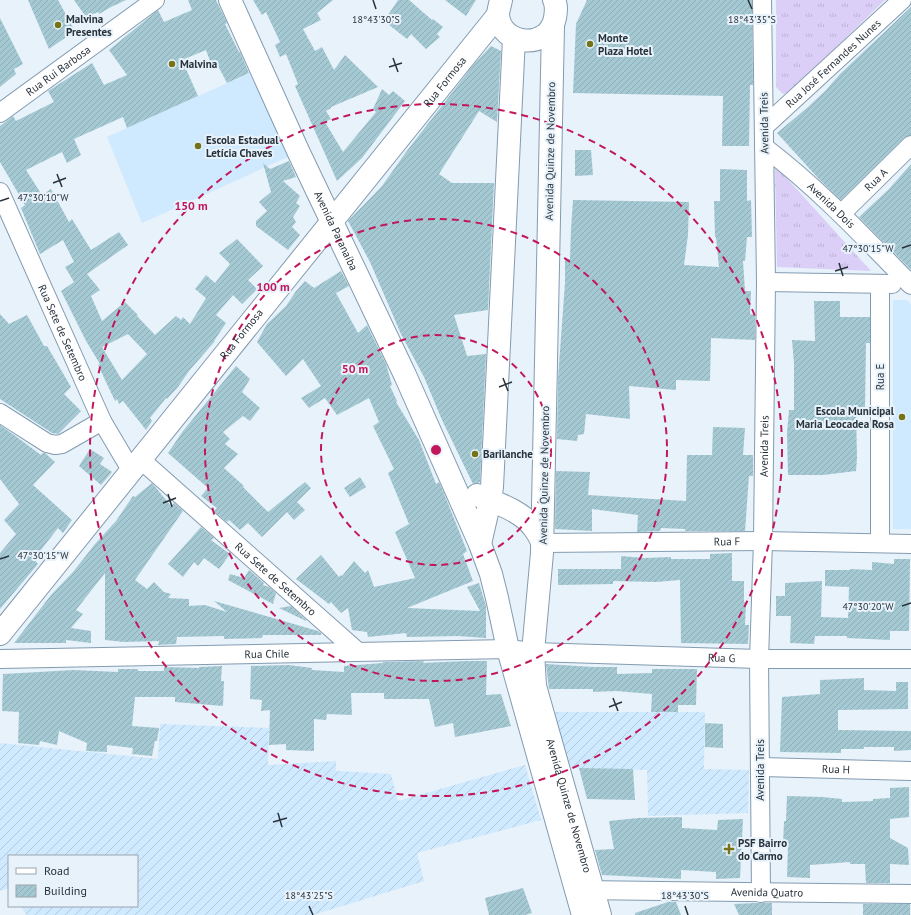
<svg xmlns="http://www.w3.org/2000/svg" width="911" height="915" font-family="'PT Sans',sans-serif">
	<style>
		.built { fill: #cfe9ff }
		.industrial { fill: url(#industrial-furrows) }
		.grass { fill: url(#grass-tufts) }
		.building { fill: url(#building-hatch); fill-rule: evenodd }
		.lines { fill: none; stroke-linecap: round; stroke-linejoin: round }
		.street-casing { stroke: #839bb0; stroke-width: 20 }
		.secondary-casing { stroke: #839bb0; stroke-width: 24 }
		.street { stroke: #fff; stroke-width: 18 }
		.secondary { stroke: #fff; stroke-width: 22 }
		.ticks { fill: none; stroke: #28323b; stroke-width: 1.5 }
		.ring { fill: none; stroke: #c2185b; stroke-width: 2; stroke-dasharray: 7 5 }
		.poi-dot { fill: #747317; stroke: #e7f2fb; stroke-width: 1.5 }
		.labels { text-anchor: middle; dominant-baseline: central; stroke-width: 4; stroke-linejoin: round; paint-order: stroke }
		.poi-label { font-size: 11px; font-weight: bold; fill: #28323b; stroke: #e7f2fb; text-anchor: start }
		.street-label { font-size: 11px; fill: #28323b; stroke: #e7f2fb }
		.ticks-label { font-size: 10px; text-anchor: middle; fill: #28323b; stroke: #e7f2fb; stroke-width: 4; stroke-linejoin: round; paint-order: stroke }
		.centre { fill: #c2185b; stroke: #e7f2fb; stroke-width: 2 }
		.ring-label { font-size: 12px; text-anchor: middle; font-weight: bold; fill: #c2185b; stroke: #e7f2fb; stroke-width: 4; stroke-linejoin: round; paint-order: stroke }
	</style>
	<defs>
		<pattern id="industrial-furrows" width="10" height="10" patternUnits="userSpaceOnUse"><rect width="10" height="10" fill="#cfe9ff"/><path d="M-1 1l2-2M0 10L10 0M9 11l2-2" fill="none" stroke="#b2c8db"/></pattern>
		<pattern id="grass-tufts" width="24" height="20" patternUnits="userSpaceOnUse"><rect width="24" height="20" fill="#dbcff8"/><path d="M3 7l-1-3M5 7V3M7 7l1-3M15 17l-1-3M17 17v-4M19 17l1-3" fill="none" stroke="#bcb2d6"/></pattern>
		<pattern id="building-hatch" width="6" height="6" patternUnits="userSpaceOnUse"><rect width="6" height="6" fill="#a5c9d3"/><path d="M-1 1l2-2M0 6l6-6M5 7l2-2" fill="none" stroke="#8eadb6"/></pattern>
	</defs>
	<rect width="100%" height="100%" fill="#e7f2fb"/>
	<g class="built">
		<path d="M252,72L290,156L142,223L107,137Z"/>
		<path d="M893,300H907L911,304V529H893Z"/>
	</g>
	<g class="industrial">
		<path d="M553,712H705L704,769L749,770L748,813L648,816L647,770L570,768Z"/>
		<path d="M160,724L269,728L268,765L336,761V771L391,774L398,801L525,765L541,820L417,853L424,881L313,915H26L21,906H137V856H9V888L0,891V743L158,759Z"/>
	</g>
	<g class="grass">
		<path d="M776,0H885L790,92L783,94L776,87Z"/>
		<path d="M775,168L782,173L871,271L777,267Z"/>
	</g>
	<g class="building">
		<path d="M28,0H58L75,31L49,49Z"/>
		<path d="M74,0H126L111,7L99,14L98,12L86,17Z"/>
		<path d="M188,0H216L227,23L225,24L239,52H240L249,73L227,83L216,62L211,64L206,50L182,60L198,96L127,128L123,117L74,139L81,155L67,163L62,152L26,170L42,195L51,189L69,222L72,219L91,250L119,232L128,245L87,274L100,290L91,296L102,321L125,302L138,315L137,316L155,335L176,316L181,320L183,317L190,324L206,298L195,289L206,275L215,283L230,264L219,253L237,239L263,266L248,280L257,289L242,304L233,295L216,315L226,323L214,341H215L189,371L178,387L167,399L166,398L150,418L152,421L146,430L123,401L119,404L117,399L115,401L98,365L100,364L86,341L61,291L74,282L65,267L74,262L63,240L40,254L21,208L25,205L0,162V126L13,116L16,121L54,102L48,91L92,63L104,85L127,75L109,50L158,10L164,22L192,10ZM128,334L147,354L122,380L102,347Z"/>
		<path d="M253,0H333L317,13L321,20L303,29L315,51L322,47L334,70L345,55L378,87L331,107V108L326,111L331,119L325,122L343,152L376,112L373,109L382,89L389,95L393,91L405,101L362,158L337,181L295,86L298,84L286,54L280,57L275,45L280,42L266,12L262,15Z"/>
		<path d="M398,0H409L432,20L433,19L443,27L437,34L440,37L426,49L411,34L407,39L384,21Z"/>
		<path d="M445,0H476L466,16Z"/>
		<path d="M587,0H752L753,85H750L749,146H722L723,96L573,93L576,24Z"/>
		<path d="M911,7V135L904,138L841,200L818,178L777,133L808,107L826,90L840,74Z"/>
		<path d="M0,18L23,64L14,69L16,74L0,87Z"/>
		<path d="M491,46L501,51L497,122L479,111L439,174L452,183H494L488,310L454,315L467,356L486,354L480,482L473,484L442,420L424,377L401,334L370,262L348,221L382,186L406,152L475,63Z"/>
		<path d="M575,150H591L593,175L575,176Z"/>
		<path d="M289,161L296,177L283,181L300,196L296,203L300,206L293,217L296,222L292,227L300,235L288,250L256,226V221L267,211L259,202L271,192L263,163L270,169Z"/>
		<path d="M911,164V270L859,217L889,189Z"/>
		<path d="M720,169L747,170V201L751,200L752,237H747L745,261H743L745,291H751L750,314L755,315V340L711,338L710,381L676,380V390L629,386L630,419L586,414L584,434L578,435L577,441L557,439L558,378L565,283V259H570L571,229L573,200L689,202L688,235L684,265L719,267L716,237H715L714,201H720Z"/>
		<path d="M341,271L349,286L336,293L358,333L367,325L386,364L392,385L390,386L397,401L396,402L419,440L436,484L439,482L443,491L467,551L463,554L473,581L407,608L480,611L467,587L479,583L486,606V638L458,636L407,637L406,633L368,637L367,632L352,630L348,608L341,613L331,602L329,604L296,579L321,555L339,577L341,575L342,576L354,561L365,573L368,570L374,587L415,578L395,532L409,524L388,473L394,469L373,426L379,422L369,398L337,415L325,398L309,408L301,398L321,386L303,359L286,376L257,342L267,324L286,306L296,291L305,281L314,288Z"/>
		<path d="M814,301H840V317H870V343H866L865,409H856L857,458L856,471L823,475H788L787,433L789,410H794V363L792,340L815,341Z"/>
		<path d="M0,314L9,324L27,315L44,346H47L71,387L64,394L81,411L58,434L52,433L0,399Z"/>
		<path d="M236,366L250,379L242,392L260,408L250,421L243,416L223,432L230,439L225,444L238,454L224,468L244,486L243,487L268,512L305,482L311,488L297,502L305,510L294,520L287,512L262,537L248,523L240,530L229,520L227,522L214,511L217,508L201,496L208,488L168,453L183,431Z"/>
		<path d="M0,425L14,435L41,455L43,453H45L55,462L33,485L72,520L63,533L58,528L34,559L38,564L0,609V553L16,534L4,520L19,504L0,479Z"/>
		<path d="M713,427L745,428L743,455H753V476H749L745,531H685V529L661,528L660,531L637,532L638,515L592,509V531L555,529L556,471L590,472L588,495L686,501L687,455H712Z"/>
		<path d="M90,449L104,458L100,464L112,472L101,485L79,466Z"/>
		<path d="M360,477L366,487L350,497L344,488Z"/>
		<path d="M152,483L171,506L174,503L183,511L135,580L147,589L154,582L164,592L171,594L168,598L189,599V606L205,605L227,612L214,601L318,631L321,633V635H263L262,638L224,639V636L177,637L176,644L158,645L159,641L124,642L105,640V573L76,610L83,614L71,628L91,631V643L66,640V643H14L51,595L73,572L95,544L116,521L133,496L135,497Z"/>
		<path d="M201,527L214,538L211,540L230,554L219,569L204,558L198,566L194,562L183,577L168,564Z"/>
		<path d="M732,553V581H744V602H746L745,625H749L748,644L681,643L680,580L656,582L613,581V584L558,585V569H621V556L644,558L671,557V559H710V554Z"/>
		<path d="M894,559H910L909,631H890V640L847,638V636H815L814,644L790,643L791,616H776V596H785V583L822,581L821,617L848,618L849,587L825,586V570H850V569L872,570V562L894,564Z"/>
		<path d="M249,570L264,583L263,585L269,587L276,593L273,604L228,580L230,574L244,578Z"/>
		<path d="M291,606L306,620V621L279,608Z"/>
		<path d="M424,661L423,663L465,661H487L486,695L501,694L511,726L455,737L453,723L435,727L429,699H384V693H351L352,715L327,714L326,720L314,719V751L286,750V744L269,745L270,710L261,711L262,700L250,699L251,666L289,665L312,668V670L344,672V666L383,663V662Z"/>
		<path d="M546,664L593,667H617V674L652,673V669H697L696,705H678V712H651L652,694L616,691L593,692V689H549Z"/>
		<path d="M222,666L221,681H224L223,706L175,702V697H135L132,726L159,728L157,741H155L152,756L132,754L133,748L107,745V752L86,751L87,743L59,731L57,745L40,741L39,745L18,743L19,712L2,711L3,674L74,670L118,672V669H138V671H164V667L199,668V667Z"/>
		<path d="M864,678V690L896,691V682H908V709L838,710V730L911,731V750L894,751V747H864V749H841V753L780,752L782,697L820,694V680Z"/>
		<path d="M705,723L723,724V748L705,747Z"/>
		<path d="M579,768L633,769L635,800L587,799Z"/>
		<path d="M909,787V817L890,819V838L908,848L909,865L890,864V883H866L865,864H850V862L810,865V878L787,877L788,845H783L784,821H786L787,796L822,797L842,799V802L873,801V799L890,798V788Z"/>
		<path d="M682,817V828L717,830L718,820L743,819L740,878L716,879V872L681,870V879L602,875L595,850L614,849L609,821L638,818Z"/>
		<path d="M523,888L532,913L525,915H489L485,898Z"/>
		<path d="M668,902H676L681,915H635V913Z"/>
		<path d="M755,903H772V915H739L734,904Z"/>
		<rect x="863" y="904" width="47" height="11"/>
	</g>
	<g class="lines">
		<defs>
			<g id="street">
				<path id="s1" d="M0,113L155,0"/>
				<path id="s2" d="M764,127L902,0"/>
				<path id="s3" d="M764,147C818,188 864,237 911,285"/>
				<path id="s4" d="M0,192L102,421L131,470"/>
				<path id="s5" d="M841,214L911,145"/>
				<path d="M766,282L892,284"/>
				<path d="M0,413L47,443L55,445L62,444L102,421"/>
				<path id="s6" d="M140,459L357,651"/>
				<path id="s7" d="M542,543L763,541L911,544"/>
				<path d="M880,543V284"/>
				<path id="s8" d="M0,659L508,649L533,652L759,659H911"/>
				<path id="s9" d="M760,767L911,771"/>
				<path id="s10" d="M580,890L911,894"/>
				<path id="s11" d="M761,893L759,659L763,541L766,282L762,0"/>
			</g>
			<g id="secondary">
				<path id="s12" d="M230,0L299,153L405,375L480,544L491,574L497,598L508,649L583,915"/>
				<path d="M501,0C500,5 498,11 498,15C501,47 549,50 555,18C556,11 557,6 554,0"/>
				<path id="s13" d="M553,26L542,553L533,652L535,686L600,915"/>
				<path d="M477,495C496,503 521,510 534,528C537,532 540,537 542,542"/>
				<path d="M480,544L490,500L492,487L514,38"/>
				<path id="s14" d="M0,634C165,427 333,222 498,15"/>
			</g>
		</defs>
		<use href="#street" class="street-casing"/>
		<use href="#secondary" class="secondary-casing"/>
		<use href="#street" class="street"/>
		<use href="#secondary" class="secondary"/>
	</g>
	<path class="ticks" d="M373,0L376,9M748,0L752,9M393,58L398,72M389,67L402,63M57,174L62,187M53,183L66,178M0,201L9,198M902,248L911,245M839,263L843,276M835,271L848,267M503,378L508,391M499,387L512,382M168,494L172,507M163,503L176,498M0,559L9,556M902,606L911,603M613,698L618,711M609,707L622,702M278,813L282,827M273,822L287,818M309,906L313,915M685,906L688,915"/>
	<g class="ring">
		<circle cx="436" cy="450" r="115"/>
		<circle cx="436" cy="450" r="231"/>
		<circle cx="436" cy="450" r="346"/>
	</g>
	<g class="poi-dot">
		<circle cx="58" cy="25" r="4"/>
		<circle cx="590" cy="44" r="4"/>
		<circle cx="172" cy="64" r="4"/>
		<circle cx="198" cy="146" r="4"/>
		<circle cx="902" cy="417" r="4"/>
		<circle cx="475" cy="454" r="4"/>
		<path d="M727 843h4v4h4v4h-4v4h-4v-4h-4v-4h4z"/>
	</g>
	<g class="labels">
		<g class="poi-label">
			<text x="66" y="19">Malvina<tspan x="66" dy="13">Presentes</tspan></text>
			<text x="598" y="38">Monte<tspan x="598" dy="13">Plaza Hotel</tspan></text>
			<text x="180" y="64">Malvina</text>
			<text x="206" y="140">Escola Estadual<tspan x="206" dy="13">Letícia Chaves</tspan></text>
			<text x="894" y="411" text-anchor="end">Escola Municipal<tspan x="894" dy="13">Maria Leocadea Rosa</tspan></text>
			<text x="483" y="454">Barilanche</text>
			<text x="738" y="843">PSF Bairro<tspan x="738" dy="13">do Carmo</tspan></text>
		</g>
		<g class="street-label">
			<text stroke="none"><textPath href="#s2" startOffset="94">Rua José Fernandes Nunes</textPath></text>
			<text stroke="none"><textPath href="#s1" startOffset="72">Rua Rui Barbosa</textPath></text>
			<text stroke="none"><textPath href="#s14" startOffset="709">Rua Formosa</textPath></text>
			<text transform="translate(764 123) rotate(-91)">Avenida Treis</text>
			<text transform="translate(550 151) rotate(-89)">Avenida Quinze de Novembro</text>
			<text stroke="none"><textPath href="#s5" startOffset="49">Rua A</textPath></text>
			<text stroke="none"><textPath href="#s3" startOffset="89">Avenida Dois</textPath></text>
			<text stroke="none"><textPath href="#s12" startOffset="254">Avenida Paranaíba</textPath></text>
			<text stroke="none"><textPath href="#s4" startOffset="154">Rua Sete de Setembro</textPath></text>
			<text stroke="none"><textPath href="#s14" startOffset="385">Rua Formosa</textPath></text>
			<text transform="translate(880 377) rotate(-90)">Rua E</text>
			<text stroke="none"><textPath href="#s11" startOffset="447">Avenida Treis</textPath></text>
			<text transform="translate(544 475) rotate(-89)">Avenida Quinze de Novembro</text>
			<text stroke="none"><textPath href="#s7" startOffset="185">Rua F</textPath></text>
			<text stroke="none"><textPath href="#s6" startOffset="181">Rua Sete de Setembro</textPath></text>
			<text stroke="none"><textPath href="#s8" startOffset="267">Rua Chile</textPath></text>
			<text stroke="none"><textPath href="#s8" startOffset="722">Rua G</textPath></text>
			<text stroke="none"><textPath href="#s9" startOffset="76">Rua H</textPath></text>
			<text transform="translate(760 770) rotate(-90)">Avenida Treis</text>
			<text stroke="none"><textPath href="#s13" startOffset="785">Avenida Quinze de Novembro</textPath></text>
			<text stroke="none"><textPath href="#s10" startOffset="187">Avenida Quatro</textPath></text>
		</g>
	</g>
	<g class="ticks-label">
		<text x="376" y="23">18°43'30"S</text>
		<text x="752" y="23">18°43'35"S</text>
		<text x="43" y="201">47°30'10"W</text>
		<text x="868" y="252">47°30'15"W</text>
		<text x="43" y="559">47°30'15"W</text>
		<text x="868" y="610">47°30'20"W</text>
		<text x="309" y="899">18°43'25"S</text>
		<text x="685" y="899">18°43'30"S</text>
	</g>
	<circle cx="436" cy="450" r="6" class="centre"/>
	<g class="ring-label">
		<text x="191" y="210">150 m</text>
		<text x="273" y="291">100 m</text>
		<text x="355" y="373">50 m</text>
	</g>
	<rect x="8" y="855" width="130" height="52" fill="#e7f2fb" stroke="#9ba5ae"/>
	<rect x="16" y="868" width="20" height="6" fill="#ffffff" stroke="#9ba5ae"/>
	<text x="44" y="875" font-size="12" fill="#28323b">Road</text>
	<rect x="16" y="885" width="20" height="12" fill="url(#building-hatch)" stroke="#9ba5ae"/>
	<text x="44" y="895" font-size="12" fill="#28323b">Building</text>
</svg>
